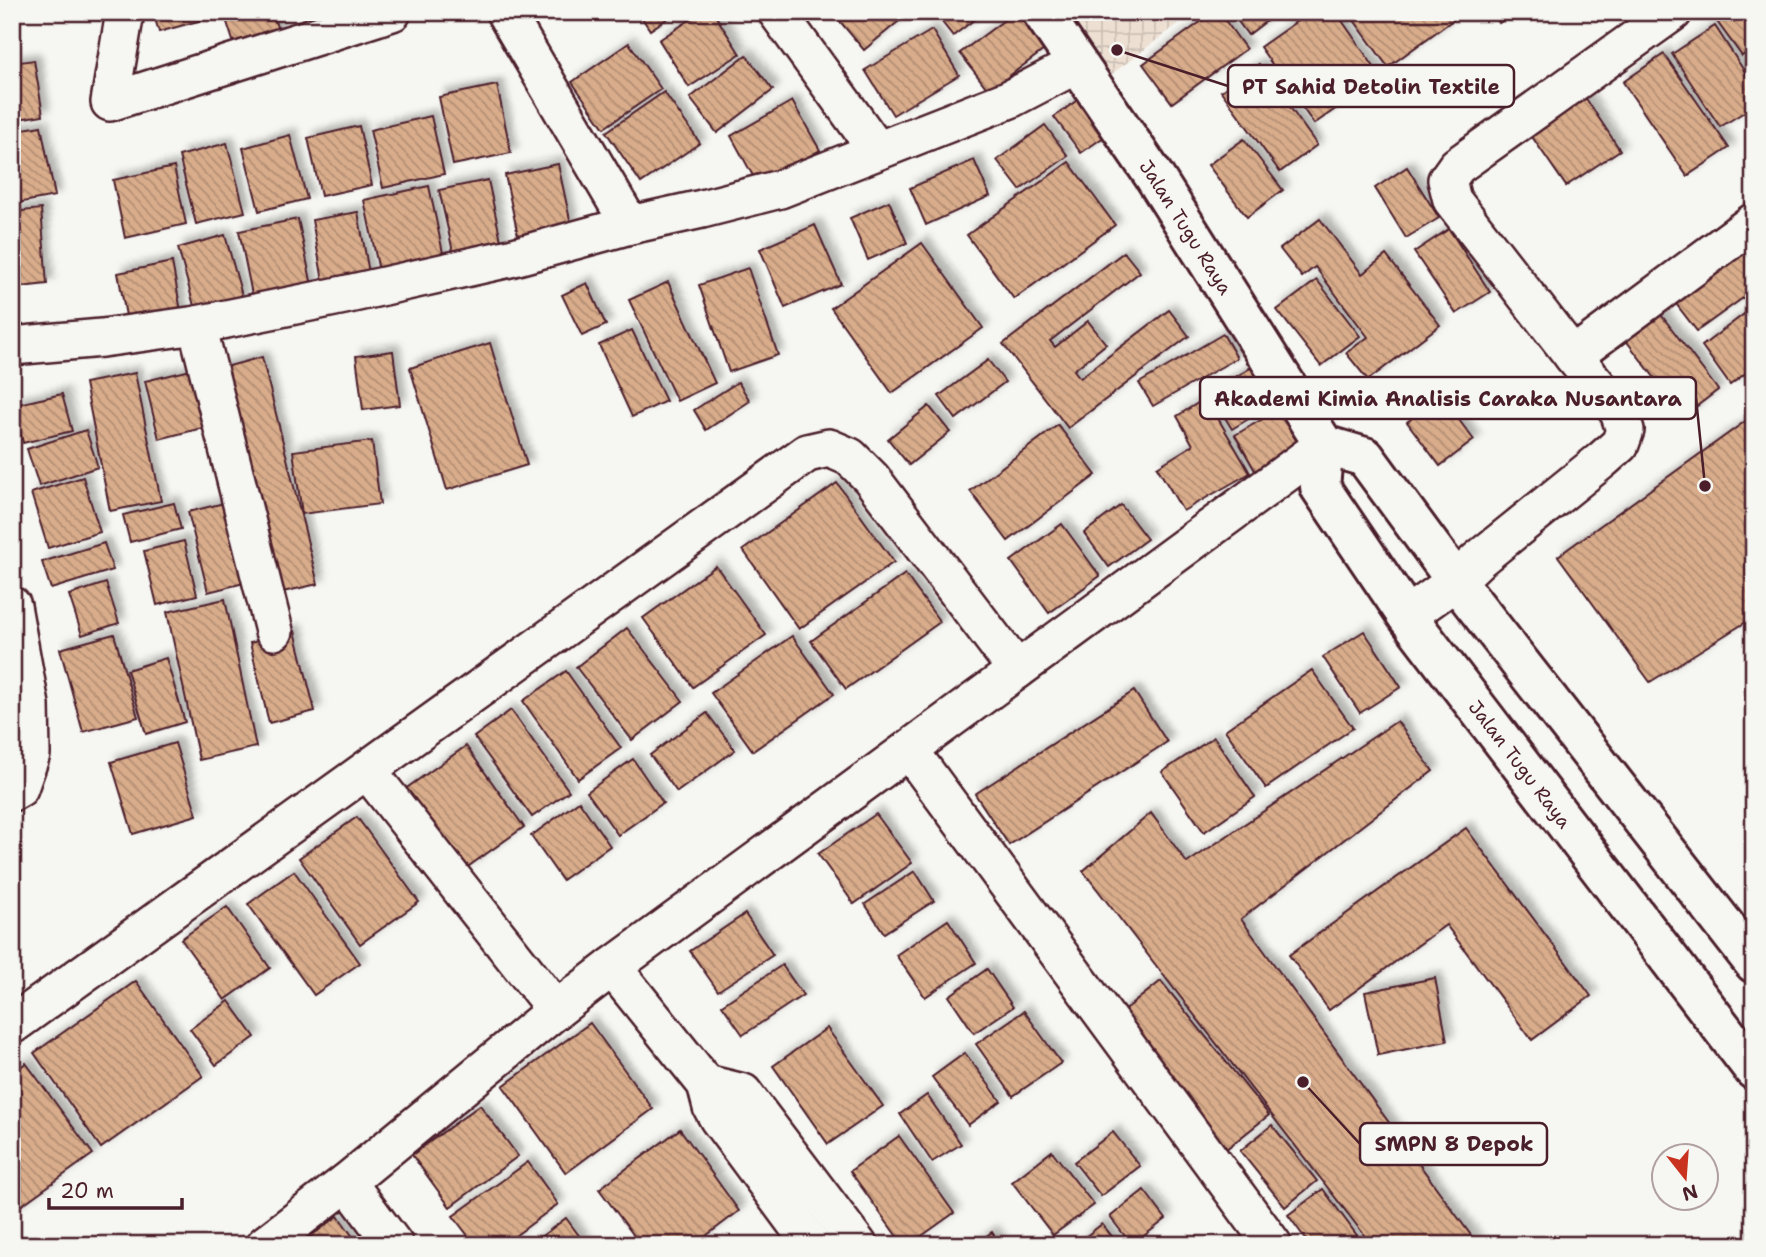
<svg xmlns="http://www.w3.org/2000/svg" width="1766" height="1257" font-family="'Shantell Sans',sans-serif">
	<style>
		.industrial { fill: url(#industrial-grid) }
		.building { fill: url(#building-back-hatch); stroke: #4a1f2b; stroke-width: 2; filter: url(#shadow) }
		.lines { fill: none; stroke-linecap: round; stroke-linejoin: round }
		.minor-casing { stroke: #4a1f2b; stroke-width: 42 }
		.tertiary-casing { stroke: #4a1f2b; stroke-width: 44 }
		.minor { stroke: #f6f6f2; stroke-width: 37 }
		.tertiary { stroke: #f6f6f2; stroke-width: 38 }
		.labels { text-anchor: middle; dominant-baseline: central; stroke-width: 6; stroke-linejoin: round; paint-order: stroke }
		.street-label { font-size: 19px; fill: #4a1f2b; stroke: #f6f6f2 }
		.leader { fill: none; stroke: #4a1f2b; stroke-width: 2.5 }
		.callout-dot { fill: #4a1f2b; stroke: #f6f6f2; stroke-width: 2.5 }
		.callout { fill: #f6f6f2; stroke: #4a1f2b; stroke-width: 2.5 }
		.callout-label { font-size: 21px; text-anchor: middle; font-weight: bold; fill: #4a1f2b }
	</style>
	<defs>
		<pattern id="industrial-grid" width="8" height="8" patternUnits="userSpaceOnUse" patternTransform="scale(1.75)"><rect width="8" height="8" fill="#ede0d3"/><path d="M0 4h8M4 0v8" fill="none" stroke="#cdc0b5"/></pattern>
		<pattern id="building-back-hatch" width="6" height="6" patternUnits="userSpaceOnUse" patternTransform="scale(1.75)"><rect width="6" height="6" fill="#d9ad8b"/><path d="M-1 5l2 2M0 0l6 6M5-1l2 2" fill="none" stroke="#b28c72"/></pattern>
		<filter id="shadow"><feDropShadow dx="6" dy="-6" stdDeviation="3.5" flood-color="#0004"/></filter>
	</defs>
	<rect width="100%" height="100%" fill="#f6f6f2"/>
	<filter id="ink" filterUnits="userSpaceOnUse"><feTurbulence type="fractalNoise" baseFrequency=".0143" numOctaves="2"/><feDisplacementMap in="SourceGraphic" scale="14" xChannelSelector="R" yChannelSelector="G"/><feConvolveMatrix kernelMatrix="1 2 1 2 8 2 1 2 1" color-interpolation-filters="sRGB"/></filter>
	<g filter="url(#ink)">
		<path class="industrial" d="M1067,12H1194L1108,77Z"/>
		<g class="building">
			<path d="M153,12H215L216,16L159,32Z"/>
			<path d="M227,12H272L280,36L236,50L224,13Z"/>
			<path d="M638,12H677L650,30Z"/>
			<path d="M702,12H713L740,54L689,87L659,40Z"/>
			<path d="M832,12H910L864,50Z"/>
			<path d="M934,12H984L953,36Z"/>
			<path d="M1015,12H1027L1052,44L989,91L960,53Z"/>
			<path d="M1214,12H1219L1246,49L1172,103L1143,64Z"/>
			<path d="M1231,12H1271L1273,16L1248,35Z"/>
			<path d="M1310,12H1336L1381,77L1314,124L1260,47Z"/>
			<path d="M1348,12H1464L1388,67Z"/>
			<path d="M1493,12H1517L1499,23Z"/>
			<path d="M1710,12H1750L1754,17V47L1742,56Z"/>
			<path d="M1715,26L1754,86V106L1720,127L1672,54Z"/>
			<path d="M932,30L959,75L893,115L865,70Z"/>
			<path d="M629,43L661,89L604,128L572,82Z"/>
			<path d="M1664,54L1729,148L1687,176L1623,82Z"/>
			<path d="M746,55L773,90L717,133L690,98Z"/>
			<path d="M34,60L43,115L12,120V63Z"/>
			<path d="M1259,64L1317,145L1280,172L1221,91Z"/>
			<path d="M497,85L511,153L453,165L439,97Z"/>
			<path d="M1581,91L1620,150L1566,186L1526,128Z"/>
			<path d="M664,92L700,143L641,183L606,132Z"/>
			<path d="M1083,96L1111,132L1081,153L1054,117Z"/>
			<path d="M792,101L820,150L758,185L731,136Z"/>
			<path d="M431,116L444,174L383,188L370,130Z"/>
			<path d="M1045,125L1068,156L1020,190L997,160Z"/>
			<path d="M41,126L55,196L12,204V131Z"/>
			<path d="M359,126L372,185L321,196L308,138Z"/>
			<path d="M290,135L307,199L259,211L243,148Z"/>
			<path d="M1244,139L1283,190L1247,217L1208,165Z"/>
			<path d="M227,143L245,212L196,224L179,156Z"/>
			<path d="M974,160L990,196L926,225L910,188Z"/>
			<path d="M1069,162L1115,225L1014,299L967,235Z"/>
			<path d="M558,164L572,229L519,240L505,175Z"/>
			<path d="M174,167L186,224L125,238L113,180Z"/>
			<path d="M1407,167L1439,218L1406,238L1375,188Z"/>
			<path d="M488,180L502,245L454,256L439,190Z"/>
			<path d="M429,186L447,272L382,285L364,200Z"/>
			<path d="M889,201L907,243L868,260L850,218Z"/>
			<path d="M41,209L47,284L12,288V212Z"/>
			<path d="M358,212L371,284L325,292L312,220Z"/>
			<path d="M298,219L314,295L255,309L239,231Z"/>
			<path d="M1320,219L1362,274L1386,255L1440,325L1368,380L1346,353L1368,337L1315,267L1302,277L1280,249Z"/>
			<path d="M815,225L841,284L785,308L760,249Z"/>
			<path d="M1449,229L1490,292L1456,314L1414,252Z"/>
			<path d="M225,235L243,299L196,313L178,248Z"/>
			<path d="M1754,241V290L1697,331L1667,292Z"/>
			<path d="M922,243L983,328L892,393L831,308Z"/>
			<path d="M1124,252L1140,272L1050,341L1055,347L1088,321L1106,344L1074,370L1080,378L1169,310L1189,336L1068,428L1003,344Z"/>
			<path d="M172,262L183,322L129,332L118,273Z"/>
			<path d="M748,268L778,355L729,372L699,285Z"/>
			<path d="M1317,280L1360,336L1321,366L1277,310Z"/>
			<path d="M668,282L715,383L677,401L629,300Z"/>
			<path d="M587,283L606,325L582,336L562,295Z"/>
			<path d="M1653,304L1718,390L1684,416L1618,330Z"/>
			<path d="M1752,308L1754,311V367L1730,385L1702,346Z"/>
			<path d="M632,330L666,401L632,417L599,345Z"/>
			<path d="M1223,334L1237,358L1153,406L1139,383Z"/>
			<path d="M490,343L527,465L447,490L410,368Z"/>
			<path d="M393,351L400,405L363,410L356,356Z"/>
			<path d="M262,357L318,584L274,594L218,369Z"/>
			<path d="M988,360L1005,382L956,419L939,396Z"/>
			<path d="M1254,366L1275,403L1232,429L1209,392Z"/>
			<path d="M191,370L206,427L159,439L145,381Z"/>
			<path d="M135,373L161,501L110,511L85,383Z"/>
			<path d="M738,382L750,401L706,430L694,410Z"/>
			<path d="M62,394L72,431L23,443L14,405Z"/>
			<path d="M1441,396L1474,440L1440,466L1407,422Z"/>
			<path d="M1206,398L1250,473L1183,511L1157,467L1193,445L1177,416Z"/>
			<path d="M929,406L950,432L909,465L888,439Z"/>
			<path d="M1278,410L1301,448L1257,474L1235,435Z"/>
			<path d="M1754,415V617L1650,682L1558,556Z"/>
			<path d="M1058,425L1096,475L1008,541L970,491Z"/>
			<path d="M86,430L98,467L39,486L27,449Z"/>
			<path d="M372,441L380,504L302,514L293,451Z"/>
			<path d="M83,477L100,532L48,548L31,493Z"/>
			<path d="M837,483L894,562L799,629L743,550Z"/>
			<path d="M174,503L181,529L130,542L123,515Z"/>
			<path d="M224,503L244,583L208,592L188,512Z"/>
			<path d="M1121,505L1147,539L1109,567L1084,533Z"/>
			<path d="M1062,524L1100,576L1049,613L1011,561Z"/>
			<path d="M184,541L197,595L157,605L144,551Z"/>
			<path d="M104,543L113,570L51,589L42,562Z"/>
			<path d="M716,566L766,635L693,687L643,618Z"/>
			<path d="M905,574L940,622L846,689L811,641Z"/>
			<path d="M106,583L119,623L82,635L69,595Z"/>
			<path d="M225,599L256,747L199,760L167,612Z"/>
			<path d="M627,628L683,701L632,740L576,667Z"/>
			<path d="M295,631L315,711L269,723L250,643Z"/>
			<path d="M1364,631L1401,687L1360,713L1323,657Z"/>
			<path d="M114,634L138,717L83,732L60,649Z"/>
			<path d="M792,636L834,694L753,751L711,693Z"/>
			<path d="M166,658L185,722L146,734L127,670Z"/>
			<path d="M1312,670L1353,728L1266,788L1225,730Z"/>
			<path d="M566,671L621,748L578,779L523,701Z"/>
			<path d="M1134,691L1167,742L1009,845L975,794Z"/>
			<path d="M511,710L569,791L532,817L474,737Z"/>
			<path d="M707,713L735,750L677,792L650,755Z"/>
			<path d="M1397,721L1433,771L1241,919L1478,1245H1372L1083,871L1151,813L1187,863Z"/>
			<path d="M1214,737L1255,797L1204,832L1162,772Z"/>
			<path d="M175,743L197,815L133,834L111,762Z"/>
			<path d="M466,746L524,827L459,873L401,792Z"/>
			<path d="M633,759L663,803L618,835L587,792Z"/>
			<path d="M579,801L610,846L562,880L531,836Z"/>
			<path d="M876,814L912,863L854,904L818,854Z"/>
			<path d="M357,817L419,902L360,944L299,858Z"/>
			<path d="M1466,828L1591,996L1532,1040L1446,925L1329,1010L1289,955Z"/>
			<path d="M294,871L360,963L314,995L248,904Z"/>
			<path d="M915,871L934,901L884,933L865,904Z"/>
			<path d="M227,907L270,968L225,1000L181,939Z"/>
			<path d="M745,914L773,955L718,991L690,951Z"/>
			<path d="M948,920L976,963L925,997L896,955Z"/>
			<path d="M782,965L803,995L743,1035L722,1005Z"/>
			<path d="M987,969L1013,1007L974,1033L949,996Z"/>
			<path d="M1435,978L1447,1041L1378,1055L1365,992Z"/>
			<path d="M136,981L203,1076L101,1148L34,1053Z"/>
			<path d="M1161,981L1269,1115L1225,1150L1117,1016Z"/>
			<path d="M229,1001L255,1037L216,1065L190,1029Z"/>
			<path d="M1024,1011L1061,1063L1013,1096L976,1044Z"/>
			<path d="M590,1023L653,1109L566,1173L503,1086Z"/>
			<path d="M827,1028L883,1106L828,1144L773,1066Z"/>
			<path d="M965,1053L1001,1101L968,1125L932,1077Z"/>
			<path d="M26,1063L93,1154L12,1212V1073Z"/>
			<path d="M927,1095L961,1144L932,1162L900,1114Z"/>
			<path d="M480,1105L518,1156L450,1207L412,1155Z"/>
			<path d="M1272,1125L1317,1181L1285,1207L1240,1151Z"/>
			<path d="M680,1129L739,1211L694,1245H641L599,1189Z"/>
			<path d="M1113,1132L1140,1166L1101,1196L1074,1162Z"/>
			<path d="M899,1136L954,1213L909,1245H903L850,1171Z"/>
			<path d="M1052,1151L1094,1205L1053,1235L1012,1182Z"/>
			<path d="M528,1162L558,1204L503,1245H475L453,1216Z"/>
			<path d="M1323,1189L1364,1245H1310L1288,1215Z"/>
			<path d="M1144,1190L1166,1219L1132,1245L1110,1217Z"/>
			<path d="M338,1216L359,1245H299Z"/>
			<path d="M566,1218L586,1245H530Z"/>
			<path d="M1102,1224L1119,1245H1083L1080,1241Z"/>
			<path d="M992,1232L1001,1245H974Z"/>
			<path d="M1754,1234V1245H1741L1740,1244Z"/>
		</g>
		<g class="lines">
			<defs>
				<g id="minor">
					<path d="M125,12L110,102L392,12"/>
					<path d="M505,12L630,225"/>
					<path d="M777,12L877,150"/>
					<path d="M197,325L274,631"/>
					<path d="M12,346L102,338L197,325L344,295L510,258L630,225L702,209L780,189L1010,99L1077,64"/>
					<path d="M1573,356L1754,222"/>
					<path d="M12,606L30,705L31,754L19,788L12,792"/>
					<path d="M1407,616L1456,581L1478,560L1602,460L1620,444L1625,430L1619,412L1573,356L1452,200L1447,180L1457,166L1673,12"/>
					<path d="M909,750L1273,1245"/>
					<path d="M367,770L556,1010"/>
					<path d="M612,967L706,1084L712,1107L718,1118L812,1245"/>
					<path d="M12,1025L807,453L829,448L850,457L871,478L1017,670"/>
					<path d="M706,1084L743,1093L858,1245"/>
					<path d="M347,1182L394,1245"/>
					<path d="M265,1245L347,1182L556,1010L612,967L1324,445"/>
				</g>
				<g id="tertiary">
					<path id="s1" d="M1042,12L1154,176L1324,445L1320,487L1407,616L1754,1070"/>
					<path d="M1324,445L1365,457L1456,581L1754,963"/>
				</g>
			</defs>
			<use href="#minor" class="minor-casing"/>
			<use href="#tertiary" class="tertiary-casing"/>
			<use href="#minor" class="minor"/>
			<use href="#tertiary" class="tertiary"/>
		</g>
	</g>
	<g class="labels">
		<g class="street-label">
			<text stroke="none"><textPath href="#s1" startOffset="259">Jalan Tugu Raya</textPath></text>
			<text stroke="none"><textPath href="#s1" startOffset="901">Jalan Tugu Raya</textPath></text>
		</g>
	</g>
	<path class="leader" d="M1117 50L1228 86M1705 486L1696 398M1303 1082L1360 1144"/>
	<g class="callout-dot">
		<circle cx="1117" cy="50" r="7"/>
		<circle cx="1705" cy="486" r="7"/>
		<circle cx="1303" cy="1082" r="7"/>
	</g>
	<g class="callout">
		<rect x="1228" y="65" width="286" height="42" rx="7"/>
		<rect x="1200" y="377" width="496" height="42" rx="7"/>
		<rect x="1360" y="1123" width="187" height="42" rx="7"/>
	</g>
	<g class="callout-label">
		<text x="1371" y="94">PT Sahid Detolin Textile</text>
		<text x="1448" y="406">Akademi Kimia Analisis Caraka Nusantara</text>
		<text x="1454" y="1151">SMPN 8 Depok</text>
	</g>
	<rect width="1766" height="1257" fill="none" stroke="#f6f6f2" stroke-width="42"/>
	<rect x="21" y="21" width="1724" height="1215" fill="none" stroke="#4a1f2b" stroke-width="2.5" filter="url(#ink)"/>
	<g transform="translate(1685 1177) rotate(163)"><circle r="33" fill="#f6f6f2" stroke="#b1a0a2" stroke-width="2"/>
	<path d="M0-5L12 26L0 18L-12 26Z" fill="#c8321e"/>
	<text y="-10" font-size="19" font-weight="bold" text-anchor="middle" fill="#4a1f2b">N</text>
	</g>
	<path d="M49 1198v10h133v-10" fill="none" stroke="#4a1f2b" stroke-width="3.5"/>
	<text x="60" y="1198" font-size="21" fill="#4a1f2b" stroke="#f6f6f2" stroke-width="5" paint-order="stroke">20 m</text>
</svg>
